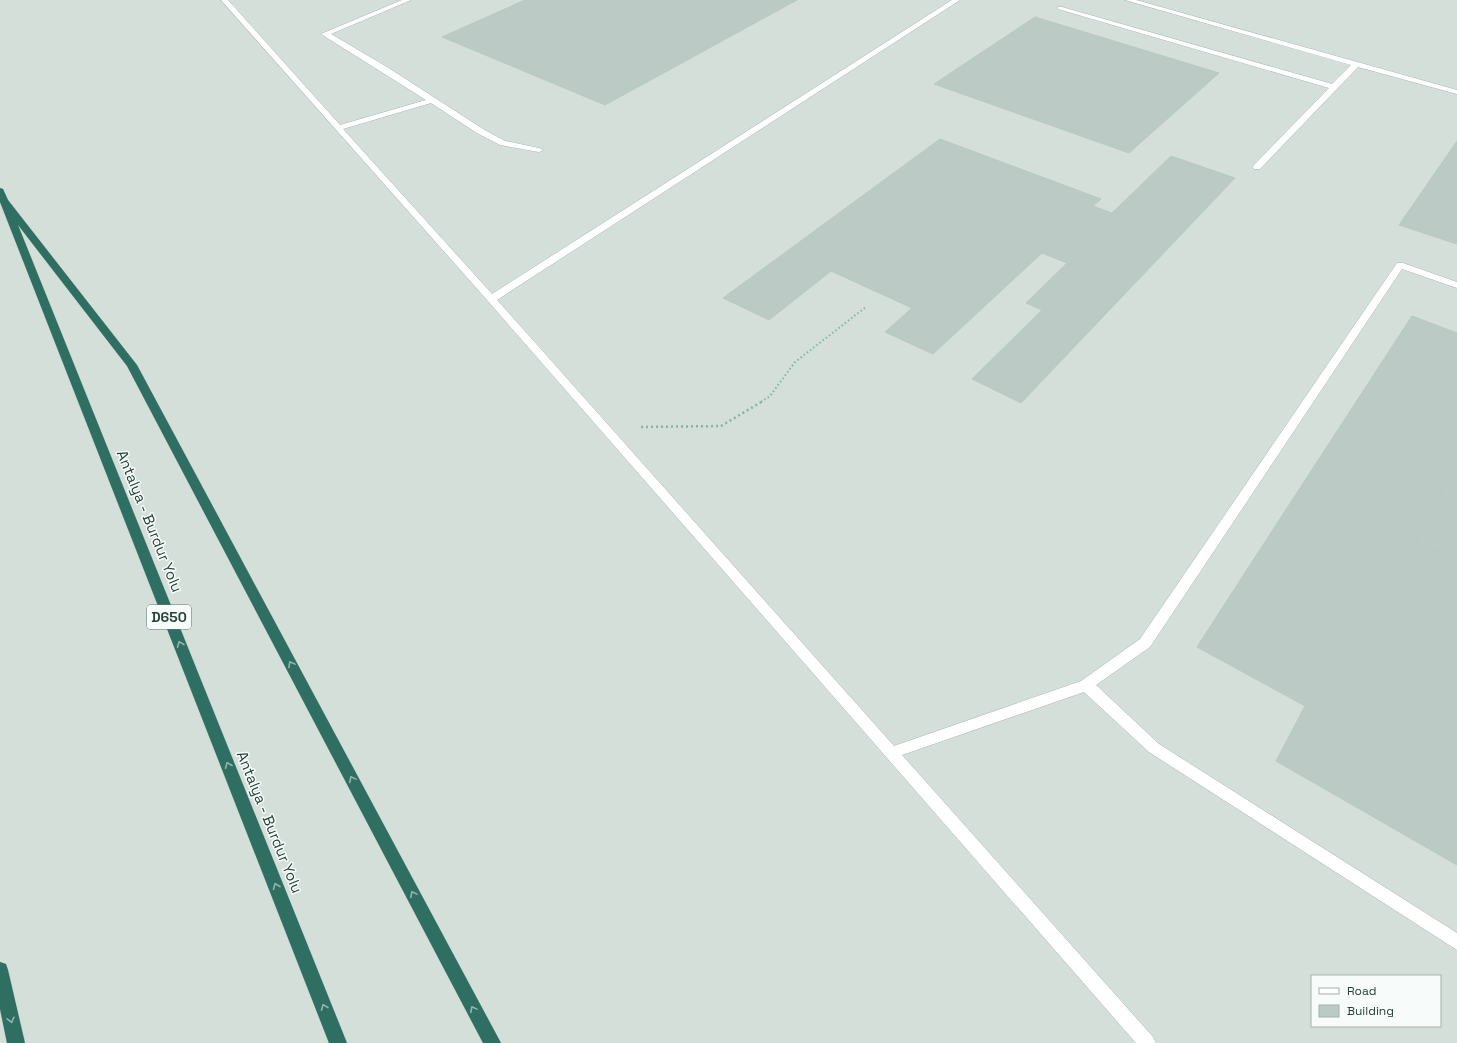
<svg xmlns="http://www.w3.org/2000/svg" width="1457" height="1043" font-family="'Space Grotesk',sans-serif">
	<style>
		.built { fill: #d4dfda; fill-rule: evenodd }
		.building { fill: #bbcac4; stroke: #b8c9c2 }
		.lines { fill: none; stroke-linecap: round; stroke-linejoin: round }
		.minor-casing { stroke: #a8b8b2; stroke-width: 1 }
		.highway-casing { stroke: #c2cac8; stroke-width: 1 }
		.path-far1 { stroke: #86b3a5; stroke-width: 2; stroke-dasharray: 1.5 2.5; stroke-linecap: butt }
		.path { stroke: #86b3a5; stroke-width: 2.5; stroke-dasharray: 2 3; stroke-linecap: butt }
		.minor { fill: #fff; fill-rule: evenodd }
		.highway { fill: #2f6f62; fill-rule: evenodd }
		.oneway { stroke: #93b5ae }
		.labels { text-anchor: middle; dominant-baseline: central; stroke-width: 3; stroke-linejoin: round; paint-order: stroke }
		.shield { fill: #f7fbf9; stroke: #637a73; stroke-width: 1 }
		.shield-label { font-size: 14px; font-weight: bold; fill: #24423a }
		.street-label { font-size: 15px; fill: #24423a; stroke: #f7fbf9 }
	</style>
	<rect width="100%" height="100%" fill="#e6efeb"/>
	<path class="built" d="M0,0H1457V1043H0ZM1312,976H1440V1026H1312Z"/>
	<g class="building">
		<path d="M525,0H797L605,105L442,37Z"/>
		<path d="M1035,17L1219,73L1129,153L934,84Z"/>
		<path d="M940,139L1101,199L1093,206L1112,213L1171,156L1235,178L1021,403L972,379L1042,310L1026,303L1067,263L1042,253L933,354L885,332L912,308L831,271L769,320L723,298Z"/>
		<path d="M1457,141V244L1399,225Z"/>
		<path d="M1412,316L1457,333V462L1416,541L1300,488Z"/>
		<path d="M1457,462V560L1416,541Z"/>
		<path d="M1300,488L1457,560V673L1248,568Z"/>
		<path d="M1248,568L1457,673V789L1197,647Z"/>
		<path d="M1305,706L1457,789V865L1276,761Z"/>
	</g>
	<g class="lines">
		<defs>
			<g id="minor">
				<path d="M221,0H228L340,125L426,100L321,34L402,0H411L331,34L387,67L483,129L505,141L539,148L543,150L539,152L500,145L477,133L431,103L343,129L492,294L952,0H960L497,300L894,746L1081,681L1140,639L1397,263H1403L1457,282V288L1402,269L1150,647L1096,685L1159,744L1457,933V950L1149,752L1084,692L902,755L1153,1037L1156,1043H1136L488,301Z"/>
				<path d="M1125,0H1136L1457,90V94L1358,67L1260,169H1254L1253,167L1254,165L1329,88L1058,9V7H1062L1332,84L1351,65Z"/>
			</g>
			<g id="highway">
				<path d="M0,188L3,189L8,200L137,365L501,1043H483L127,366L18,225L347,1043H329L0,202Z"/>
				<path d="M0,962L6,964L8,970L25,1043H7L0,1009Z"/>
			</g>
		</defs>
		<use href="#minor" class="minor-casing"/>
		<use href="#highway" class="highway-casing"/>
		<path class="path-far1" d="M761,402L770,396L795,362L866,307"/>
		<path class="path" d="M641,427L721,426L763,401"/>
		<use href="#minor" class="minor"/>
		<use href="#highway" class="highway"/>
	</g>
	<defs><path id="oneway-chevron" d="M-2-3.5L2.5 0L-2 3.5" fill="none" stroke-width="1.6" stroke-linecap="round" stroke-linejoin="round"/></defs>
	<g class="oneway">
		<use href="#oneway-chevron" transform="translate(180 644) rotate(-112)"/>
		<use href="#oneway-chevron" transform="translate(291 664) rotate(-118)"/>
		<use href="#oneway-chevron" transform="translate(228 765) rotate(-112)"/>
		<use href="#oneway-chevron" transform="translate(352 779) rotate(-118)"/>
		<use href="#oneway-chevron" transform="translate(276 886) rotate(-112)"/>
		<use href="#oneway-chevron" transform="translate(413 894) rotate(-118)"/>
		<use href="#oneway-chevron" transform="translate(324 1007) rotate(-112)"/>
		<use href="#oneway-chevron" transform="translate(473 1009) rotate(-118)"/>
		<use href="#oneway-chevron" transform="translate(11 1020) rotate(77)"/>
	</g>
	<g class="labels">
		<rect class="shield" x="147" y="605" width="44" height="24" rx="3"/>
		<g class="shield-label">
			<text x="169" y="617">D650</text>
		</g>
		<g class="street-label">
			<text transform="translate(150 521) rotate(68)">Antalya - Burdur Yolu</text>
			<text transform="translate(270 822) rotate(68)">Antalya - Burdur Yolu</text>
		</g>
	</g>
	<rect x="1311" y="975" width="130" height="52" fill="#f7fbf9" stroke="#a3b1ad"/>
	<rect x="1319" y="988" width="20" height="6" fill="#ffffff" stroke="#a3b1ad"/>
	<text x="1347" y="995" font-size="12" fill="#24423a">Road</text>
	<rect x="1319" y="1005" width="20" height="12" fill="#bbcac4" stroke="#a3b1ad"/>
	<text x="1347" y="1015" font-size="12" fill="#24423a">Building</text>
</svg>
